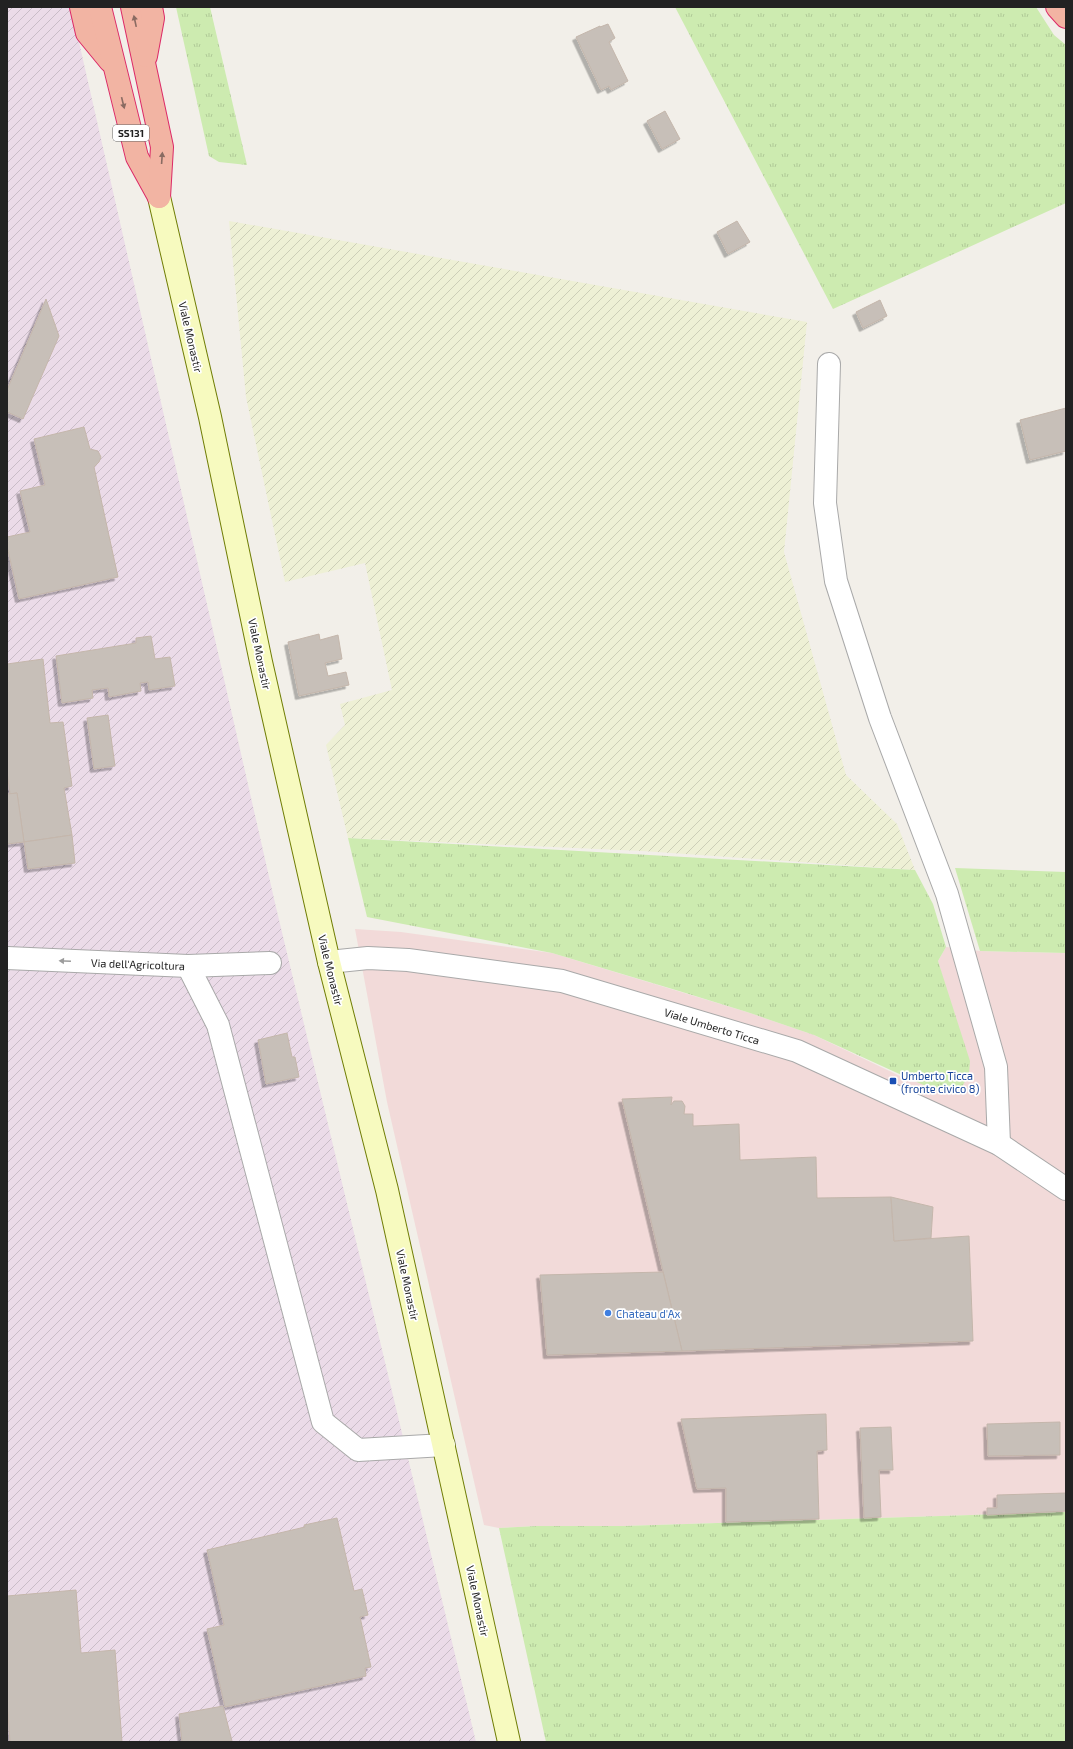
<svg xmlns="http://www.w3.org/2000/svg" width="1073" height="1749" font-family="'Exo 2',sans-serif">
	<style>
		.commercial { fill: #f2dad9 }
		.industrial { fill: url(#industrial-furrows) }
		.farmland { fill: url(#farmland-furrows) }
		.grass { fill: url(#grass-tufts) }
		.building { fill: #c7bfb8; stroke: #c4b6ab; filter: url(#shadow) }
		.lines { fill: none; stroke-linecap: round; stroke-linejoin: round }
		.minor-casing { stroke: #a9a9a9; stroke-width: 24 }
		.secondary-casing { stroke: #707d05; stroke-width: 24 }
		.trunk-casing { stroke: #dc2a67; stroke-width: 24 }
		.minor { stroke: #fff; stroke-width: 22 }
		.secondary { stroke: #f7fabf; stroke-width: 22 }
		.trunk { stroke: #f2b4a3; stroke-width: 22 }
		.oneway { fill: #8a6b62 }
		.oneway2 { fill: #9c9c9c }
		.transit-dot { fill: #1a4fb4; stroke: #fff; stroke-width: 1.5 }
		.shop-dot { fill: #3f7fe0; stroke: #fff; stroke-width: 1.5 }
		.labels { text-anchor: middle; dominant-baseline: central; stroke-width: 3.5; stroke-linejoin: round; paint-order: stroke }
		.shield { fill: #fff; stroke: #646464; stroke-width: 1 }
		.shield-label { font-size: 10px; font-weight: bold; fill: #222 }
		.street-label { font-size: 11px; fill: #222; stroke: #fff }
		.transit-label { font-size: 11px; fill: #164399; stroke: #fff; text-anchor: start }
		.shop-label { font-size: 11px; fill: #366cbe; stroke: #fff; text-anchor: start }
	</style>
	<defs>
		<pattern id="industrial-furrows" width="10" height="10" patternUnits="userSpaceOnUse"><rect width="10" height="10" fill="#ebdbe8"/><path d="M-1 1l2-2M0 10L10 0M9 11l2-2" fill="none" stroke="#c9bcc7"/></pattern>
		<pattern id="farmland-furrows" width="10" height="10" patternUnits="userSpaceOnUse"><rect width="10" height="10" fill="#eef0d5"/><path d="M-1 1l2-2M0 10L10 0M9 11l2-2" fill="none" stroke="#ccceb7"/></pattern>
		<pattern id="grass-tufts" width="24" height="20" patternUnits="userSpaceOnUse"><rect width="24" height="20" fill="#cdebb0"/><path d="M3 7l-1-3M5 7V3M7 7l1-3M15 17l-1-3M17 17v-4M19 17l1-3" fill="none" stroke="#b0c997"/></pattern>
		<filter id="shadow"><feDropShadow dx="-3.5" dy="3.5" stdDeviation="0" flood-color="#0004"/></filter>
	</defs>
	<rect width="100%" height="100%" fill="#f2efe9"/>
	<path class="commercial" d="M355,929L401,932L552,953L747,1012L814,1035L904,1078L947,993L938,961L946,947L980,951L1066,953V1512L624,1526H537L499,1528L484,1525L387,1102Z"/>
	<path class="industrial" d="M7,7H71L275,903L476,1742H7Z"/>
	<path class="farmland" d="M229,221L807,322L784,552L846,775L897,824L915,870L642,851L348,838L326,745L345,725L340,704L392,690L365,563L285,582L246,397Z"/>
	<g class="grass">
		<path d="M176,7H210L247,165L219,162L209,156Z"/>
		<path d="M675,7H1036L1054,35L1066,45V203L833,309Z"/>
		<path d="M348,838L915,870L933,904L946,947L938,961L970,1061L969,1074L962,1087L941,1093L814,1035L747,1012L679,991L552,953L367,917Z"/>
		<path d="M955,868L1066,872V953L980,951Z"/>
		<path d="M1066,1512V1742H546L499,1528L537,1526H624Z"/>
	</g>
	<g class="building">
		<path d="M608,24L615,38L609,42L628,81L611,90L609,86L601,90L576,37L600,26V27Z"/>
		<path d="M665,111L680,139L662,149L647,121Z"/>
		<path d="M737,221L750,242L728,254L717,232Z"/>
		<path d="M46,299L59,336L23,419L7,412V390Z"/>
		<path d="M880,300L887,316L863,328L856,312Z"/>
		<path d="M1066,408V451L1030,460L1020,420Z"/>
		<path d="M84,427L90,449L98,451L101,457L99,462L94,467L118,577L19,599L7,546V537L30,532L20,491L45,485L34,439Z"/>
		<path d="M319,634L320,640L338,635L342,659L325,663L328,676L346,672L349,685L299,696L288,642Z"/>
		<path d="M151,636L155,659L170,657L175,686L149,690L148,682L140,683L141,691L109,697L108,688L92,690L93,698L62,703L56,656L136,643V638Z"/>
		<path d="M43,659L50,723L63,722L72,786L64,788L72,835L24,842L17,793L10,794L7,772V664Z"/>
		<path d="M108,715L115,766L94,769L87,718Z"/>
		<path d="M17,793L24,842L7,844V794Z"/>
		<path d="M72,835L75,863L28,869L24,842Z"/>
		<path d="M287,1033L292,1057H295L299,1077L266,1084L258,1040Z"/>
		<path d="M672,1097L671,1105L674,1101H682L685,1106L684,1114H693V1126L739,1124L740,1160L816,1157L817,1198L891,1197L894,1241L969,1236L973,1341L682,1351L622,1099Z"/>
		<path d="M891,1197L933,1207L931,1238L894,1241Z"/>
		<path d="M663,1272L682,1351L547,1355L540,1275Z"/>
		<path d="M826,1414L827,1450L817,1451L819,1519L726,1522V1488L697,1489L681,1419Z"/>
		<path d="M1060,1422V1455L988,1456L987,1424Z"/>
		<path d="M891,1427L893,1470H879L881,1517L864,1518L860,1428Z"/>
		<path d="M1066,1493V1511L987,1515V1508H997V1495Z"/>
		<path d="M337,1518L354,1591L362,1589L368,1615L360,1617L371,1667L365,1668L366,1676L225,1707L207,1629L224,1625L207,1550L305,1527L304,1525Z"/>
		<path d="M76,1590L81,1653L115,1650L122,1742H10L7,1701V1596Z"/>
		<path d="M223,1706L232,1741L182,1742L179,1714Z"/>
	</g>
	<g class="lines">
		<defs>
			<g id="minor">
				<path d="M829,364L825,503L836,581L880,718L947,894L996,1067L999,1144"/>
				<path d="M7,958L188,966L270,963"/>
				<path d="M329,962L368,958L408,960L562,981L797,1051L999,1144L1066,1189"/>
				<path d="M188,966L218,1025L323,1422L358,1450L444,1445"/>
			</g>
			<path id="secondary" d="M159,197L210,417L261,662L329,962L387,1190L509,1742"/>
			<g id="trunk">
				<path d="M81,7L87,33L110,61"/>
				<path d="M100,7L137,157L159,197"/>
				<path d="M132,7L162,147L159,197"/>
				<path d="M1057,7L1066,17"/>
				<path d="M146,56L153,18L151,7"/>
			</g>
		</defs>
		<use href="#minor" class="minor-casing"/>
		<use href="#secondary" class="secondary-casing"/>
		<use href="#trunk" class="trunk-casing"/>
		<use href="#minor" class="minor"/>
		<use href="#secondary" class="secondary"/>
		<use href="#trunk" class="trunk"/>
	</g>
	<defs><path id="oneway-solid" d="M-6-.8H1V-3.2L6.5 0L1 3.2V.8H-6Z"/></defs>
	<g class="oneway">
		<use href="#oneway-solid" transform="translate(135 21) rotate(-102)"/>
		<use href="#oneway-solid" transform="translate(123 103) rotate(76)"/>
		<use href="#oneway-solid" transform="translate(162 158) rotate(-86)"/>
	</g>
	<use class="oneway2" href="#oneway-solid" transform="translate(65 961) rotate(-177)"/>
	<rect class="transit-dot" x="889" y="1077" width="8" height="8" rx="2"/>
	<circle class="shop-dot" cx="608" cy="1313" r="4"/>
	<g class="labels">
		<rect class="shield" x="113" y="125" width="36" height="16" rx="3"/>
		<g class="shield-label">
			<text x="131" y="133">SS131</text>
		</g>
		<g class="street-label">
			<text transform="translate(191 337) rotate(77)">Viale Monastir</text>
			<text transform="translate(260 654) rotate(78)">Viale Monastir</text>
			<text transform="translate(138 964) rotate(2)">Via dell'Agricoltura</text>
			<text transform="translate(331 970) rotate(76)">Viale Monastir</text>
			<text transform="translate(712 1026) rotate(17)">Viale Umberto Ticca</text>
			<text transform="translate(408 1285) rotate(78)">Viale Monastir</text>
			<text transform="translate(478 1601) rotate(78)">Viale Monastir</text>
		</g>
		<g class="transit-label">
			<text x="901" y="1075">Umberto Ticca<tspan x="901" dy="13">(fronte civico 8)</tspan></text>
		</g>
		<g class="shop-label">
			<text x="616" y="1313">Chateau d'Ax</text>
		</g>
	</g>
	<rect width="1073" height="1749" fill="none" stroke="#222222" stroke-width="16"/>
</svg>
